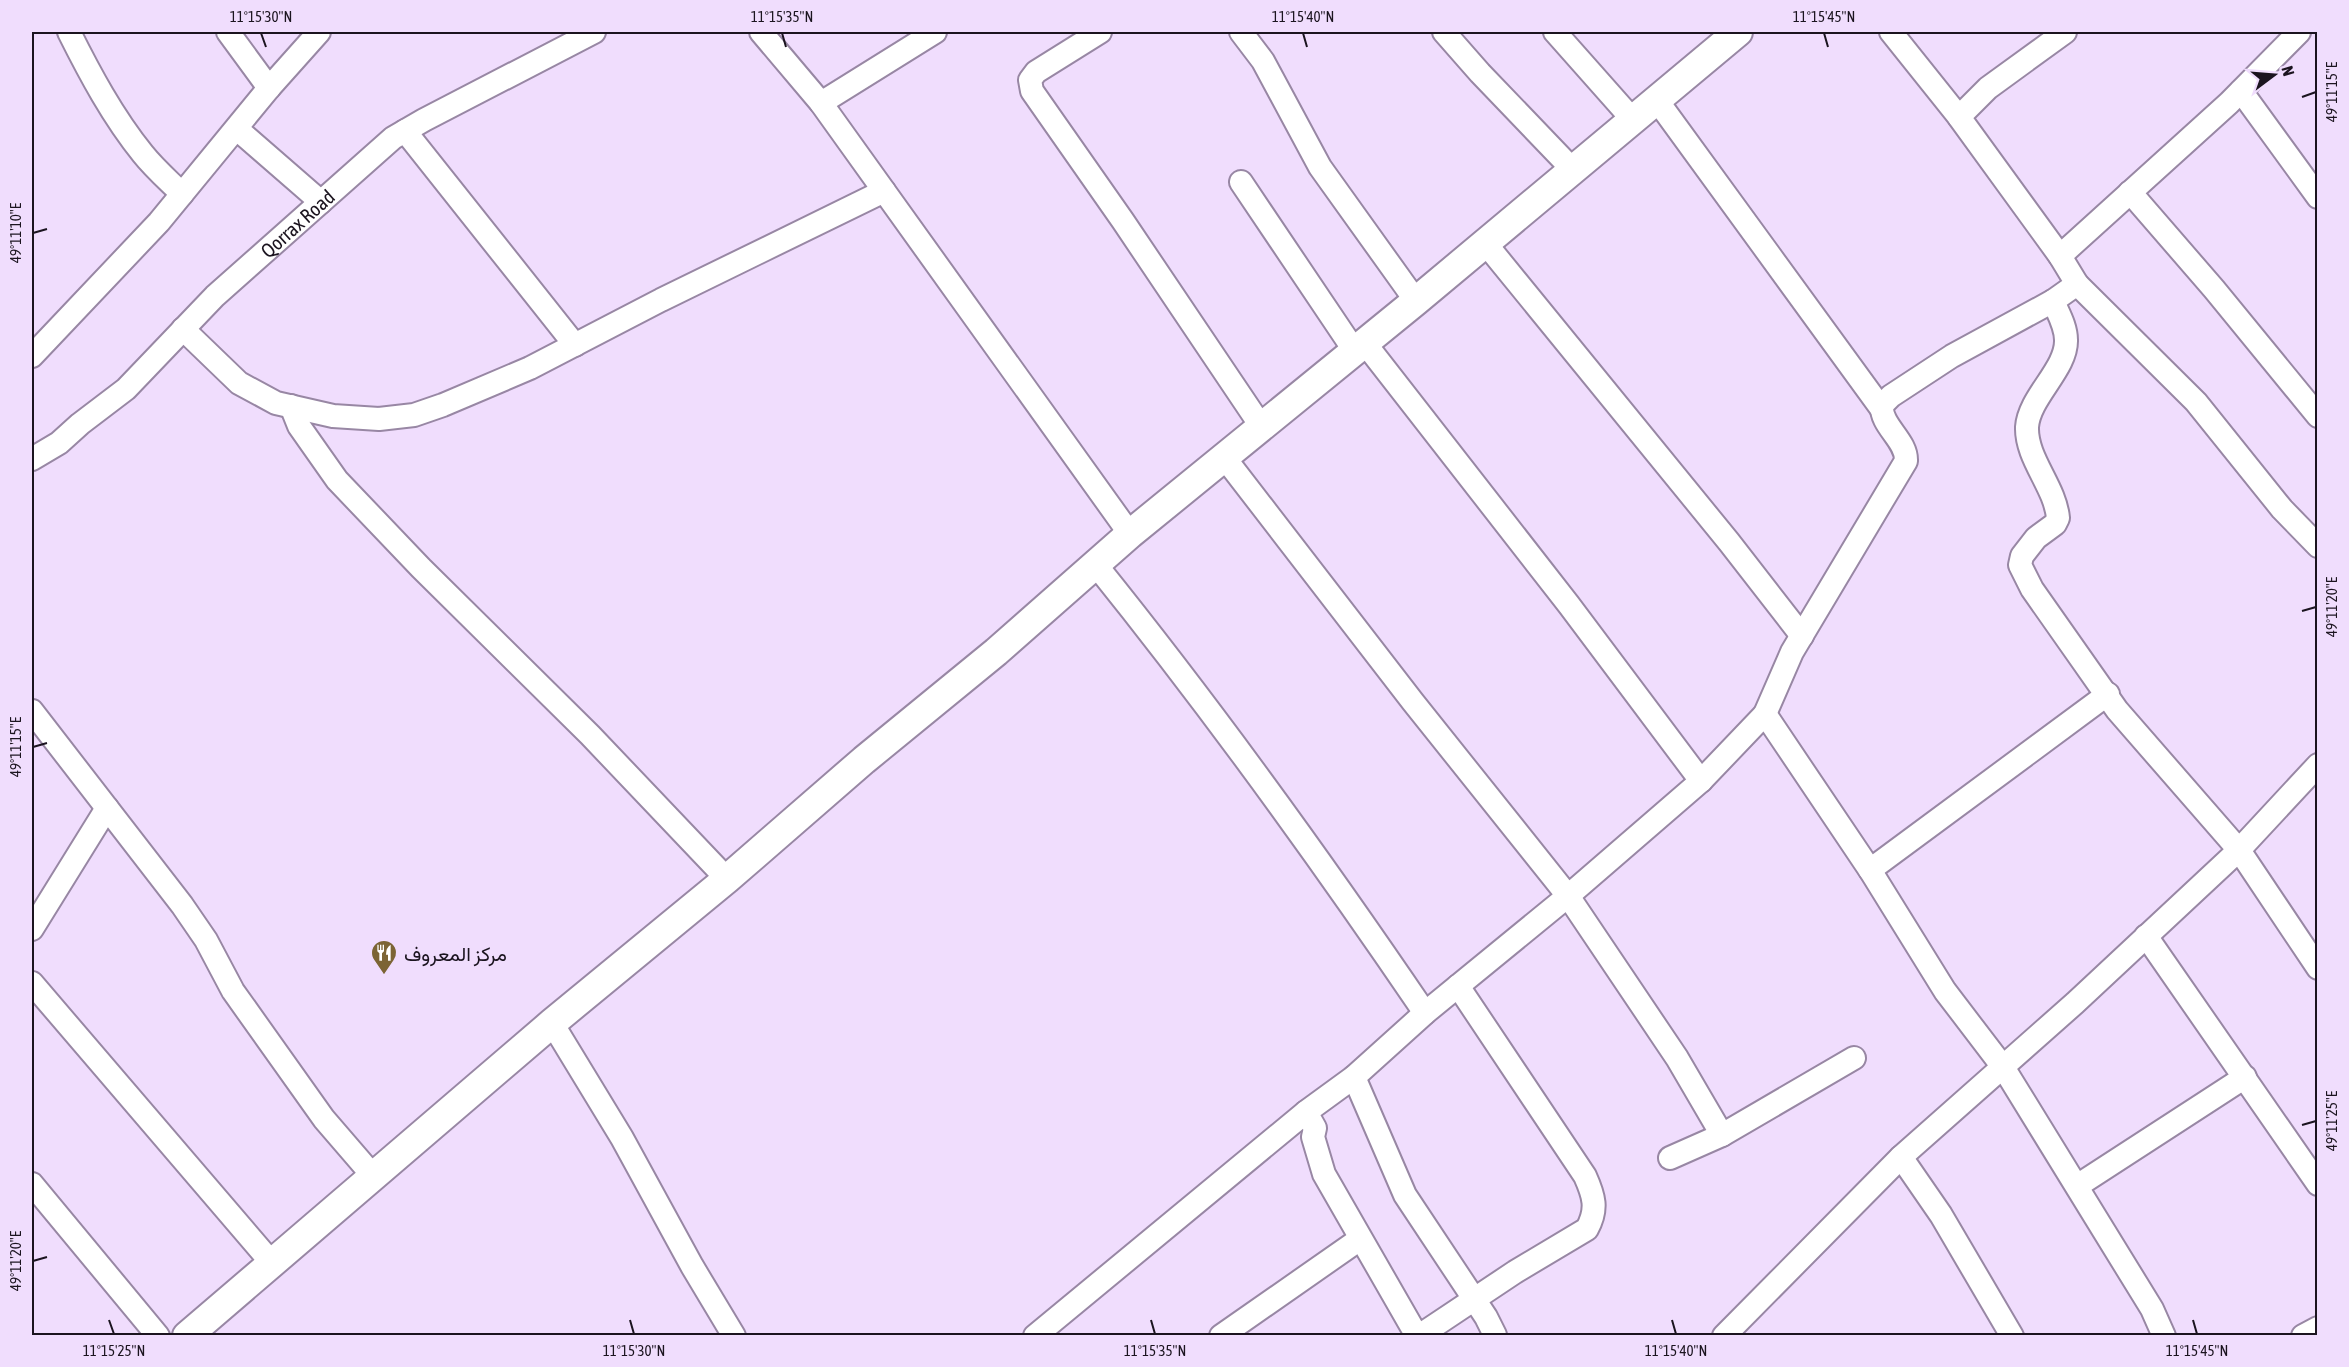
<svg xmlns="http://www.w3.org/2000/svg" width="2349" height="1367" font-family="'Asap Condensed',Vazirmatn,sans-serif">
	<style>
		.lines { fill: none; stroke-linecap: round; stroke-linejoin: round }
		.minor-casing { stroke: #9887a4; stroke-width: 26 }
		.major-casing { stroke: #9887a4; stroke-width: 32 }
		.minor { stroke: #fff; stroke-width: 22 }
		.major { stroke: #fff; stroke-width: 28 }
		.ticks { fill: none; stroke: #1b141f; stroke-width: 2 }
		.labels { text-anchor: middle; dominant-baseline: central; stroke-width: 4.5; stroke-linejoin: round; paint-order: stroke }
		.street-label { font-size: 20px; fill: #1b141f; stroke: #f0ddfd }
		.poi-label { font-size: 20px; fill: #1b141f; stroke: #f0ddfd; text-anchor: start }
		.neatline { fill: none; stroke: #1b141f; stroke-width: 2 }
		.ticks-label { font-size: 15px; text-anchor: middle; fill: #1b141f }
	</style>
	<rect width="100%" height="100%" fill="#f0ddfd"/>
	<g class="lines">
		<defs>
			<g id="minor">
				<path d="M69,32C90,74 113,117 143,154C155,169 169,181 182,194"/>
				<path d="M228,32L269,88"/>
				<path d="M761,32L821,103L1130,534"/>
				<path d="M1100,32L1036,72L1030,80L1032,91L1123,221L1261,426"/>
				<path d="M1241,32L1263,61L1320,167L1416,301"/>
				<path d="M1444,32L1480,73L1574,171"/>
				<path d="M1555,32L1633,120"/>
				<path d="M1891,32L1959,117"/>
				<path d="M2065,32L1988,88L1959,117L2060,256L2077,284L2053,301C2058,313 2066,326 2066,340C2067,369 2029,397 2027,427C2026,459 2055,486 2058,518L2055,524L2036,538L2022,556L2020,565L2032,589L2117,710L2239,850L2318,968"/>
				<path d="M2241,91L2318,197"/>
				<path d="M1656,99L1881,408"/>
				<path d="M821,103L935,32"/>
				<path d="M237,129L321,202"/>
				<path d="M405,131L575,345"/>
				<path d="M1241,182L1354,350"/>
				<path d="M2130,192L2214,289L2318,416"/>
				<path d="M1486,244L1729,542L1802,636"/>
				<path d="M2060,256L2229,103L2299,32"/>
				<path d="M2077,284L2196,402L2282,509L2318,546"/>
				<path d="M183,329L239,383L276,403L333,416L379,419L414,415L443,405L530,368L661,300L884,191"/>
				<path d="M1364,342L1569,605L1701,781L1765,714L1870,870L1945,991L2003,1067L2152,1309L2164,1336"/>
				<path d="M32,356L159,222L269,88L319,32"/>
				<path d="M291,406L299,426L337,480L421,568L590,735L727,879"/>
				<path d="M1224,457L1413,702L1568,896L1677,1058L1722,1135"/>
				<path id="s1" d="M32,459L59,443L80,424L126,389L215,296L393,138L424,120L594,32"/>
				<path d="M1096,565C1212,709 1321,860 1425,1013"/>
				<path d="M32,711L182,905L206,940L233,991L324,1119L374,1177"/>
				<path d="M1765,714L1792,652L1906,461C1907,440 1880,426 1882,405L1891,396L1952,356L2053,301"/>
				<path d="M1870,870L2108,694"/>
				<path d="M32,929L107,808"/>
				<path d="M2146,936L2318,1184"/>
				<path d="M32,983L271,1262"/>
				<path d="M552,1023L622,1138L692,1266L734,1336"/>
				<path d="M1354,1077L1405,1195L1486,1317L1495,1335"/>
				<path d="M1901,1157L1941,1215L2012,1336"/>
				<path d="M1670,1158L1722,1135L1854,1058"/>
				<path d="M32,1184L158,1336"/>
				<path d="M2077,1186L2245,1077"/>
				<path d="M1035,1336L1306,1112"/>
				<path d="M1221,1336L1360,1239"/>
				<path d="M1417,1336L1324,1174L1313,1137L1315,1128L1306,1112L1354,1077L1425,1013L1568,896L1701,781"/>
				<path d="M1419,1336L1515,1272L1587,1229C1598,1209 1594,1196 1585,1176L1458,986"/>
				<path d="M1724,1336L1901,1157L2075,1003L2239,850L2318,765"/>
				<path d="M2303,1336L2318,1328"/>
			</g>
			<path id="major" d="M187,1336L552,1023L727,879L864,760L996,652L1130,534L1416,301L1738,32"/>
		</defs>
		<use href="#minor" class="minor-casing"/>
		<use href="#major" class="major-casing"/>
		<use href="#minor" class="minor"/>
		<use href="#major" class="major"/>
	</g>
	<path class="ticks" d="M261,33L266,47M782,33L786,47M1303,33L1307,47M1824,33L1828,47M2302,97L2316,92M33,233L47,229M2302,611L2316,607M33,747L47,743M2302,1125L2316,1121M33,1261L47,1257M109,1320L114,1334M630,1320L634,1334M1151,1320L1155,1334M1672,1320L1676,1334M2193,1320L2197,1334"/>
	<defs>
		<symbol id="restaurant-pin" viewBox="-11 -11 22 30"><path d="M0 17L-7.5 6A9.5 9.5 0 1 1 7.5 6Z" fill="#7c6435" stroke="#f0ddfd"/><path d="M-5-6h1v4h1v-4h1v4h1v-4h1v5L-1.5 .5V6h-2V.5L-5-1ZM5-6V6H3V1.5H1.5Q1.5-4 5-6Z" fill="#fff"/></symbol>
	</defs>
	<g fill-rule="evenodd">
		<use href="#restaurant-pin" x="369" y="938" width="30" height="40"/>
	</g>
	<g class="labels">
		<g class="street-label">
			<text stroke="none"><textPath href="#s1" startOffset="356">Qorrax Road</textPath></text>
		</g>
		<g class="poi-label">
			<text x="404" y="953">مركز المعروف</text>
		</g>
	</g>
	<rect width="2349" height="1367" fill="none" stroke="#f0ddfd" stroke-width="66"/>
	<g transform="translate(2274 75) rotate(74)" stroke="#f0ddfd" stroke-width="4.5" paint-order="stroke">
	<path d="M0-4.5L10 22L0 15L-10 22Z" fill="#1b141f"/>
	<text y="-9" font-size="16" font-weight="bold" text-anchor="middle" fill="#1b141f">N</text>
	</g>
	<rect x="33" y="33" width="2283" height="1301" class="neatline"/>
	<g class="ticks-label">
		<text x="261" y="22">11°15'30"N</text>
		<text x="782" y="22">11°15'35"N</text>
		<text x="1303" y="22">11°15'40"N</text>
		<text x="1824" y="22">11°15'45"N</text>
		<text transform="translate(2332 92) rotate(-90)" y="5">49°11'15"E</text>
		<text transform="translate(16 233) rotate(-90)" y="5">49°11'10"E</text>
		<text transform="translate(2332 607) rotate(-90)" y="5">49°11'20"E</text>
		<text transform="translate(16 747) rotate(-90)" y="5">49°11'15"E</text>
		<text transform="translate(2332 1121) rotate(-90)" y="5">49°11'25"E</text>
		<text transform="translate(16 1261) rotate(-90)" y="5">49°11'20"E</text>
		<text x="114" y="1356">11°15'25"N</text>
		<text x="634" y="1356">11°15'30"N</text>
		<text x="1155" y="1356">11°15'35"N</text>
		<text x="1676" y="1356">11°15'40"N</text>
		<text x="2197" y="1356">11°15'45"N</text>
	</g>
</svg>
